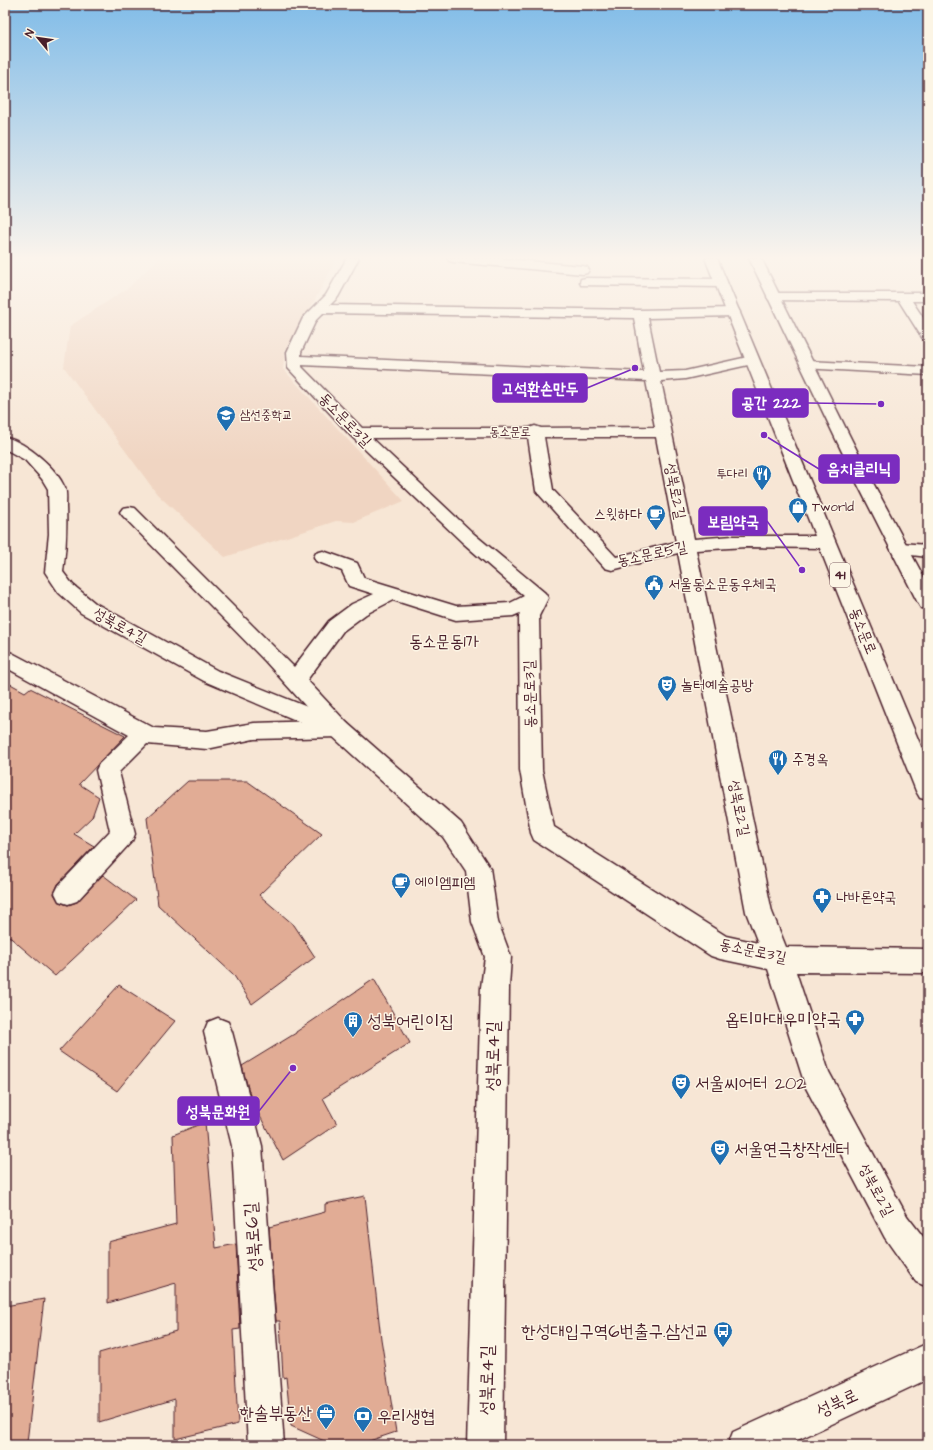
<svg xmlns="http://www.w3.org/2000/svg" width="933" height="1450" font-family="'Architects Daughter','Poor Story',sans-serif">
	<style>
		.built { fill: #f0d5c2 }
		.building { fill: #e1ac95; stroke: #4a1f2b }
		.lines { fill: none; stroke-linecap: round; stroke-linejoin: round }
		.street-casing { stroke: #4a1f2b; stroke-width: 3 }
		.secondary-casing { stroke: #4a1f2b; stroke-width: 3 }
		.primary-casing { stroke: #4a1f2b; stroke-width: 3 }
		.street { fill: #fcf5e5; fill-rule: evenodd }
		.secondary { fill: #fcf5e5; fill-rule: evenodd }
		.primary { fill: #fcf5e5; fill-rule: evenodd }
		.labels { text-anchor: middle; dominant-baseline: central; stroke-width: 3; stroke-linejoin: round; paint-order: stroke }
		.far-poi-label { font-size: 13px; fill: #4a1f2b; stroke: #fcf5e5; text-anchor: start }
		.far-street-label { font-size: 13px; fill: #4a1f2b; stroke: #fcf5e5 }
		.shield { fill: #fcf5e5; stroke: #7f5f63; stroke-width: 1 }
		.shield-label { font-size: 14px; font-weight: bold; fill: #4a1f2b }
		.street-label { font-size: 15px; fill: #4a1f2b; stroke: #fcf5e5 }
		.poi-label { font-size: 15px; fill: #4a1f2b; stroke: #fcf5e5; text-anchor: start }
		.quarter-label { font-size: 17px; fill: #4a1f2b; stroke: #fcf5e5 }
		.near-poi-label { font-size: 18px; fill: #4a1f2b; stroke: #fcf5e5; text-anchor: start }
		.near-street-label { font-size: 18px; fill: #4a1f2b; stroke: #fcf5e5 }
		.leader { fill: none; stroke: #7b2cbf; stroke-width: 1.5 }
		.callout-dot { fill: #7b2cbf; stroke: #fcf5e5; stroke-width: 1.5 }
		.callout { fill: #7b2cbf; stroke: #7b2cbf; stroke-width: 1.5 }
		.callout-label { font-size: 16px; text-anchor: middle; font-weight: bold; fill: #fff }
	</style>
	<rect width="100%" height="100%" fill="#f7e6d5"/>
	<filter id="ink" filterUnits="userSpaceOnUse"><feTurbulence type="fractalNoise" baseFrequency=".025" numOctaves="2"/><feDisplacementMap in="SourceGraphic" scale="8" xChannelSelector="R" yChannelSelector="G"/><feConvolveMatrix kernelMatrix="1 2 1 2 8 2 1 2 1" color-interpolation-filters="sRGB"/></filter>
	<g filter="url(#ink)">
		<path class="built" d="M159,258H337L310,309L285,350L283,369L404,501L354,522L336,521L225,557L157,494L64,367L70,326L128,288Z"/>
		<g class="building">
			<path d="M5,681L25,692L30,688L125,736L79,784L99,797L92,817L74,834L94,846L58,884L54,894L59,902L68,905L77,902L103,875L136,900L55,976L5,933Z"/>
			<path d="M188,781H247L322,834L259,895L294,925L315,957L252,1004L233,974L158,905L147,818Z"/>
			<path d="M374,979L410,1043L323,1098L337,1124L283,1160L251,1099L242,1066L296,1033V1032Z"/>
			<path d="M119,985L175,1021L117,1091L59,1051Z"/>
			<path d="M205,1122L216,1248L236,1244L240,1329L233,1330L238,1424L175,1439V1399L99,1422V1353L176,1331V1283L108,1303V1242L176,1224L173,1135Z"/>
			<path d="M365,1196L381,1339L396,1432L357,1445H333L291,1426L286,1377L283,1378L280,1321H276L269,1227L325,1212V1204Z"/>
			<path d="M44,1299L27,1442L5,1445V1306Z"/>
		</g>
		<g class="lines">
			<defs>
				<g id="street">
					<path d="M347,258H359L338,297L330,305L640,310L733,308L738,309L740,312L738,315L733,316L648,318L659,372L685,371L752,356L757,357L759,360L757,363L685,379L661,381L694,539L733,536H826L832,538L835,542L832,546L826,548L746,547L696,550L772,912L786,947L928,949V973L796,972L829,1072L907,1216L928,1243V1287L916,1282L885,1238L806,1088L768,969L720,959L711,956L534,840L531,833L520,770L519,616L520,613L513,616L456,620L393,600L366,614L343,631L307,680L347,723L350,729L347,735L339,737L254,739L207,749L147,744L119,772L135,834L132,841L77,901L68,904L59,901L55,893L59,885L110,831L96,770L99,764L129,735L5,667V651L12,653L154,728L207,731L254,723L319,721L265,661L123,516L120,512L123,508L129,507L135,508L294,667L329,621L352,604L374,594L349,586L342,571L316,561L314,557L316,553L323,551L357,563L364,578L456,606L510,603L524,596L462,542L351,436L288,368L287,352L303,318L326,295ZM323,313L634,318L644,372L301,356V352L316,320ZM302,365L646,381L655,427L541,428L535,426L529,428H362L302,367ZM528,437L536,491L605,568L612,570L678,553L746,912L758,943L726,936L554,827L542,770L539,616L548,598L545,593L474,534L372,438ZM544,437H656L676,542L616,557L553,490Z"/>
					<path d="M447,258H494L583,266L587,267L589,270L587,273L583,274L453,262L449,261Z"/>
					<path d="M586,278L721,279L726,280L727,283L726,286L721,287L581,285L580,282L581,279Z"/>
					<path d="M774,293H928V301H912L928,325V340L923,339L899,301L769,300L767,297L769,294Z"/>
					<path d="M808,361L928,367V375L803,368L801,365L803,362Z"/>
					<path d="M900,543L928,545V557L894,553L891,549L894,545Z"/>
					<path d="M218,1018L228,1022L232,1032L262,1146L284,1445H248L232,1146L204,1032L208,1022Z"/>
				</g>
				<g id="secondary">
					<path d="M5,437C27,443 56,467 65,488C67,493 66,501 66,507C67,529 66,550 63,572L73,585L95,603L218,671L347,723L461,823L490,868L498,922L511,957L509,987L503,1445H467L481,987L485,957L472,922L466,871L443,837L331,735L204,681L81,613L59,593L45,572L49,534L48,489L42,479L25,460L5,449Z"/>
					<path d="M928,1343V1379L787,1445H728L733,1432Z"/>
				</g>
				<g id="primary">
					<path d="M705,258H717L928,763V800L920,798L916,791Z"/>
					<path d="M749,258H761L872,481L928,585V609L921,608L918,603L856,481Z"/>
				</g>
			</defs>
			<use href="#street" class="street-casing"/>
			<use href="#secondary" class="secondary-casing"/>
			<use href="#primary" class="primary-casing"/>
			<use href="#street" class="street"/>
			<use href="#secondary" class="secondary"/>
			<use href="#primary" class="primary"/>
		</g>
	</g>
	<linearGradient id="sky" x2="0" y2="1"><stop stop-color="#81bce8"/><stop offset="0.56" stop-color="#fbf4ec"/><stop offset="1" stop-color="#fbf4ec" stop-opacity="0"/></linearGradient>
	<rect width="933" height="461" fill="url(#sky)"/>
	<defs>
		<symbol id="school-pin" viewBox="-11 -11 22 30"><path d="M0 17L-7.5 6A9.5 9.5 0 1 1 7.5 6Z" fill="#1f6fb2" stroke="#fcf5e5"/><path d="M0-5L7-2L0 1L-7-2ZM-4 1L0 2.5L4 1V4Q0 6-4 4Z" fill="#fff"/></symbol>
		<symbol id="restaurant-pin" viewBox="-11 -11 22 30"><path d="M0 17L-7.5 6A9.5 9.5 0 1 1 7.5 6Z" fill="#1f6fb2" stroke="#fcf5e5"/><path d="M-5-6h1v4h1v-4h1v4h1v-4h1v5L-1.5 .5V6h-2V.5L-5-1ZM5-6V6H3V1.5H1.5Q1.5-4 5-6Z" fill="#fff"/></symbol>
		<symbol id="shop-pin" viewBox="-11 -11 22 30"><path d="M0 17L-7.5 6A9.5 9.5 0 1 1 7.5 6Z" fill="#1f6fb2" stroke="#fcf5e5"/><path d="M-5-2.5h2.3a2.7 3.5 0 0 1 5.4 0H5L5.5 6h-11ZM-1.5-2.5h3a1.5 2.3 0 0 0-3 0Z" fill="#fff"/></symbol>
		<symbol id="cafe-pin" viewBox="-11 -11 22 30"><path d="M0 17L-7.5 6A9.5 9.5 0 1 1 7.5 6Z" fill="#1f6fb2" stroke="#fcf5e5"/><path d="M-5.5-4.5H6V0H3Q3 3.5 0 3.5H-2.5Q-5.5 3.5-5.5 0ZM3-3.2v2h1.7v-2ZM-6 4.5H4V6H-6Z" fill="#fff"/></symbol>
		<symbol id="civic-pin" viewBox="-11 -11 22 30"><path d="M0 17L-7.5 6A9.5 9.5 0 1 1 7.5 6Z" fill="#1f6fb2" stroke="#fcf5e5"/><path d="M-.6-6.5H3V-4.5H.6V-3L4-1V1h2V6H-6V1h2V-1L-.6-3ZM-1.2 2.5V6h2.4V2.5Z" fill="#fff"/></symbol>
		<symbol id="theatre-pin" viewBox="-11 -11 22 30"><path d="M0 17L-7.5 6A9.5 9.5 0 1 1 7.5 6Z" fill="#1f6fb2" stroke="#fcf5e5"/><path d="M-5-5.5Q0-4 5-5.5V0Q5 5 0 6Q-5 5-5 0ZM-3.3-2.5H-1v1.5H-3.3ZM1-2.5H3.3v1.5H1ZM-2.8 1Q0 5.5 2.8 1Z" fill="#fff"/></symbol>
		<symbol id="pharmacy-pin" viewBox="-11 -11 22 30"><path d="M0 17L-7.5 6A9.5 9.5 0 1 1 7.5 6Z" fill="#1f6fb2" stroke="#fcf5e5"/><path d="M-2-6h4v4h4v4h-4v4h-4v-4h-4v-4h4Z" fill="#fff"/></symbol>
		<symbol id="building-pin" viewBox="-11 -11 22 30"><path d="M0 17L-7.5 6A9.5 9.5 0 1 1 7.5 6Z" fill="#1f6fb2" stroke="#fcf5e5"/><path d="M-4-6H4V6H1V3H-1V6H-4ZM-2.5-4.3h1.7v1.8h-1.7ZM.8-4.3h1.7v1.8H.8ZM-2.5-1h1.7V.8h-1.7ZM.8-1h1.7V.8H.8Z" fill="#fff"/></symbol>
		<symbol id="bus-pin" viewBox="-11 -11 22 30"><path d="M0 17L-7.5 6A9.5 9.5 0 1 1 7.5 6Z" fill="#1f6fb2" stroke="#fcf5e5"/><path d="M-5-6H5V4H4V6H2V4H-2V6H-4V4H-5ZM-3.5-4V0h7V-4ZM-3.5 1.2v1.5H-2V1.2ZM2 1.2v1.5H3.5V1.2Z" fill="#fff"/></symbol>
		<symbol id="office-pin" viewBox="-11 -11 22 30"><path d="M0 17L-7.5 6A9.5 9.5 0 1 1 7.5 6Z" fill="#1f6fb2" stroke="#fcf5e5"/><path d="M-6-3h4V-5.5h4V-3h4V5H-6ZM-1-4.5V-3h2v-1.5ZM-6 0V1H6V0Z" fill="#fff"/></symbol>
		<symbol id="bank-pin" viewBox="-11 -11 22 30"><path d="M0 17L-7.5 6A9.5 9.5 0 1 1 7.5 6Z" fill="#1f6fb2" stroke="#fcf5e5"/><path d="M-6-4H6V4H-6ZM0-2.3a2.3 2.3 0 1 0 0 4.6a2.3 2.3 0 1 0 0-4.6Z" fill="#fff"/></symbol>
	</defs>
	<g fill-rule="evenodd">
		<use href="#school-pin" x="215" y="404" width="22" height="30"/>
		<use href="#restaurant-pin" x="751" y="463" width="22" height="30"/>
		<use href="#shop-pin" x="787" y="496" width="22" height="30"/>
		<use href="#cafe-pin" x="645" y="503" width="22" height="30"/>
		<use href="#civic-pin" x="643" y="573" width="22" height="30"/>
		<use href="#theatre-pin" x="656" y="674" width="22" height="30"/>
		<use href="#restaurant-pin" x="767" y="748" width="22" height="30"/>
		<use href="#cafe-pin" x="390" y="871" width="22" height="30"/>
		<use href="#pharmacy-pin" x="811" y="886" width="22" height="30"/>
		<use href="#pharmacy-pin" x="844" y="1008" width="22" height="30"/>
		<use href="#building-pin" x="342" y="1010" width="22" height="30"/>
		<use href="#theatre-pin" x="670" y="1072" width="22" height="30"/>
		<use href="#theatre-pin" x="709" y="1138" width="22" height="30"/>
		<use href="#bus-pin" x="712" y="1320" width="22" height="30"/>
		<use href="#office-pin" x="315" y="1402" width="22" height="30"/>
		<use href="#bank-pin" x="352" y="1405" width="22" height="30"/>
	</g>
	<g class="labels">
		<g class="far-poi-label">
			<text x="240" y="415">삼선중학교</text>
			<text x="748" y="474" text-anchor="end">투다리</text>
			<text x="812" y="507">Tworld</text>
		</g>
		<g class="far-street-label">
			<text x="510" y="432">동소문로</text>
		</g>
		<rect class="shield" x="830" y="563" width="20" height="24" rx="3"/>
		<g class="shield-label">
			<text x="840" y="575">41</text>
		</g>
		<g class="street-label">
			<text transform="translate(345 420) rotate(46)">동소문로3길</text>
			<text transform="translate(675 491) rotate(79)">성북로2길</text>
			<text transform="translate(652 554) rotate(-12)">동소문로5길</text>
			<text transform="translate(120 626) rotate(29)">성북로4길</text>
			<text transform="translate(863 631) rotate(68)">동소문로</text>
			<text transform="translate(530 694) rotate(-91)">동소문로3길</text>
			<text transform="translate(739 808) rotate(79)">성북로2길</text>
			<text transform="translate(753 951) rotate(12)">동소문로3길</text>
			<text transform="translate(876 1190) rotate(62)">성북로2길</text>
		</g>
		<g class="poi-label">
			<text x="642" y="514" text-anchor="end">스윗하다</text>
			<text x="668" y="584">서울동소문동우체국</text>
			<text x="681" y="685">놀터예술공방</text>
			<text x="792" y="759">주경옥</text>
			<text x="415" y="882">에이엠피엠</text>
			<text x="836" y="897">나바론약국</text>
		</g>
		<g class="quarter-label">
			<text x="444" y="642">동소문동1가</text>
		</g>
		<g class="near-poi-label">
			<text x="841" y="1019" text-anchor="end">옵티마대우미약국</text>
			<text x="367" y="1021">성북어린이집</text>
			<text x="695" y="1083">서울씨어터 202</text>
			<text x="734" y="1149">서울연극창작센터</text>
			<text x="709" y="1331" text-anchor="end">한성대입구역6번출구.삼선교</text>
			<text x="312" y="1413" text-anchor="end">한솔부동산</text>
			<text x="377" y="1416">우리생협</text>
		</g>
		<g class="near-street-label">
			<text transform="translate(493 1056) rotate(-89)">성북로4길</text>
			<text transform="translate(253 1237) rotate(-94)">성북로6길</text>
			<text transform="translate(487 1380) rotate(-89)">성북로4길</text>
			<text transform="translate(837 1403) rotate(-25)">성북로</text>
		</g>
	</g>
	<path class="leader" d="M635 368L587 388M881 404L808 403M764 435L819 469M802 570L767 521M293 1068L259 1111"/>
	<g class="callout-dot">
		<circle cx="635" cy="368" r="4"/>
		<circle cx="881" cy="404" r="4"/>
		<circle cx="764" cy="435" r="4"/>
		<circle cx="802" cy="570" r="4"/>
		<circle cx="293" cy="1068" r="4"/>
	</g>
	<g class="callout">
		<rect x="493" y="374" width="94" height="28" rx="4"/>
		<rect x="733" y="389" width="75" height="28" rx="4"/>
		<rect x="819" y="455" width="80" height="28" rx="4"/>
		<rect x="699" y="507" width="68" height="28" rx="4"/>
		<rect x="178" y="1097" width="81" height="28" rx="4"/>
	</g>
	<g class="callout-label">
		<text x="540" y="394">고석환손만두</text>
		<text x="771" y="408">공간 222</text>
		<text x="859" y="474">음치클리닉</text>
		<text x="733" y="527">보림약국</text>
		<text x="218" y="1117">성북문화원</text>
	</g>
	<rect width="933" height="1450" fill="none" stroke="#fcf5e5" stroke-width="20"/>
	<rect x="10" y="10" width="913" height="1430" fill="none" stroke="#4a1f2b" stroke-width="1.5" filter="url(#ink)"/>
	<g transform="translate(38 38) rotate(299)" stroke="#fcf5e5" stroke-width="3" paint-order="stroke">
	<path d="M0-3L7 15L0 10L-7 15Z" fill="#4a1f2b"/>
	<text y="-6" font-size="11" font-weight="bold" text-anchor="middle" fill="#4a1f2b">N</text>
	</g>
</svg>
